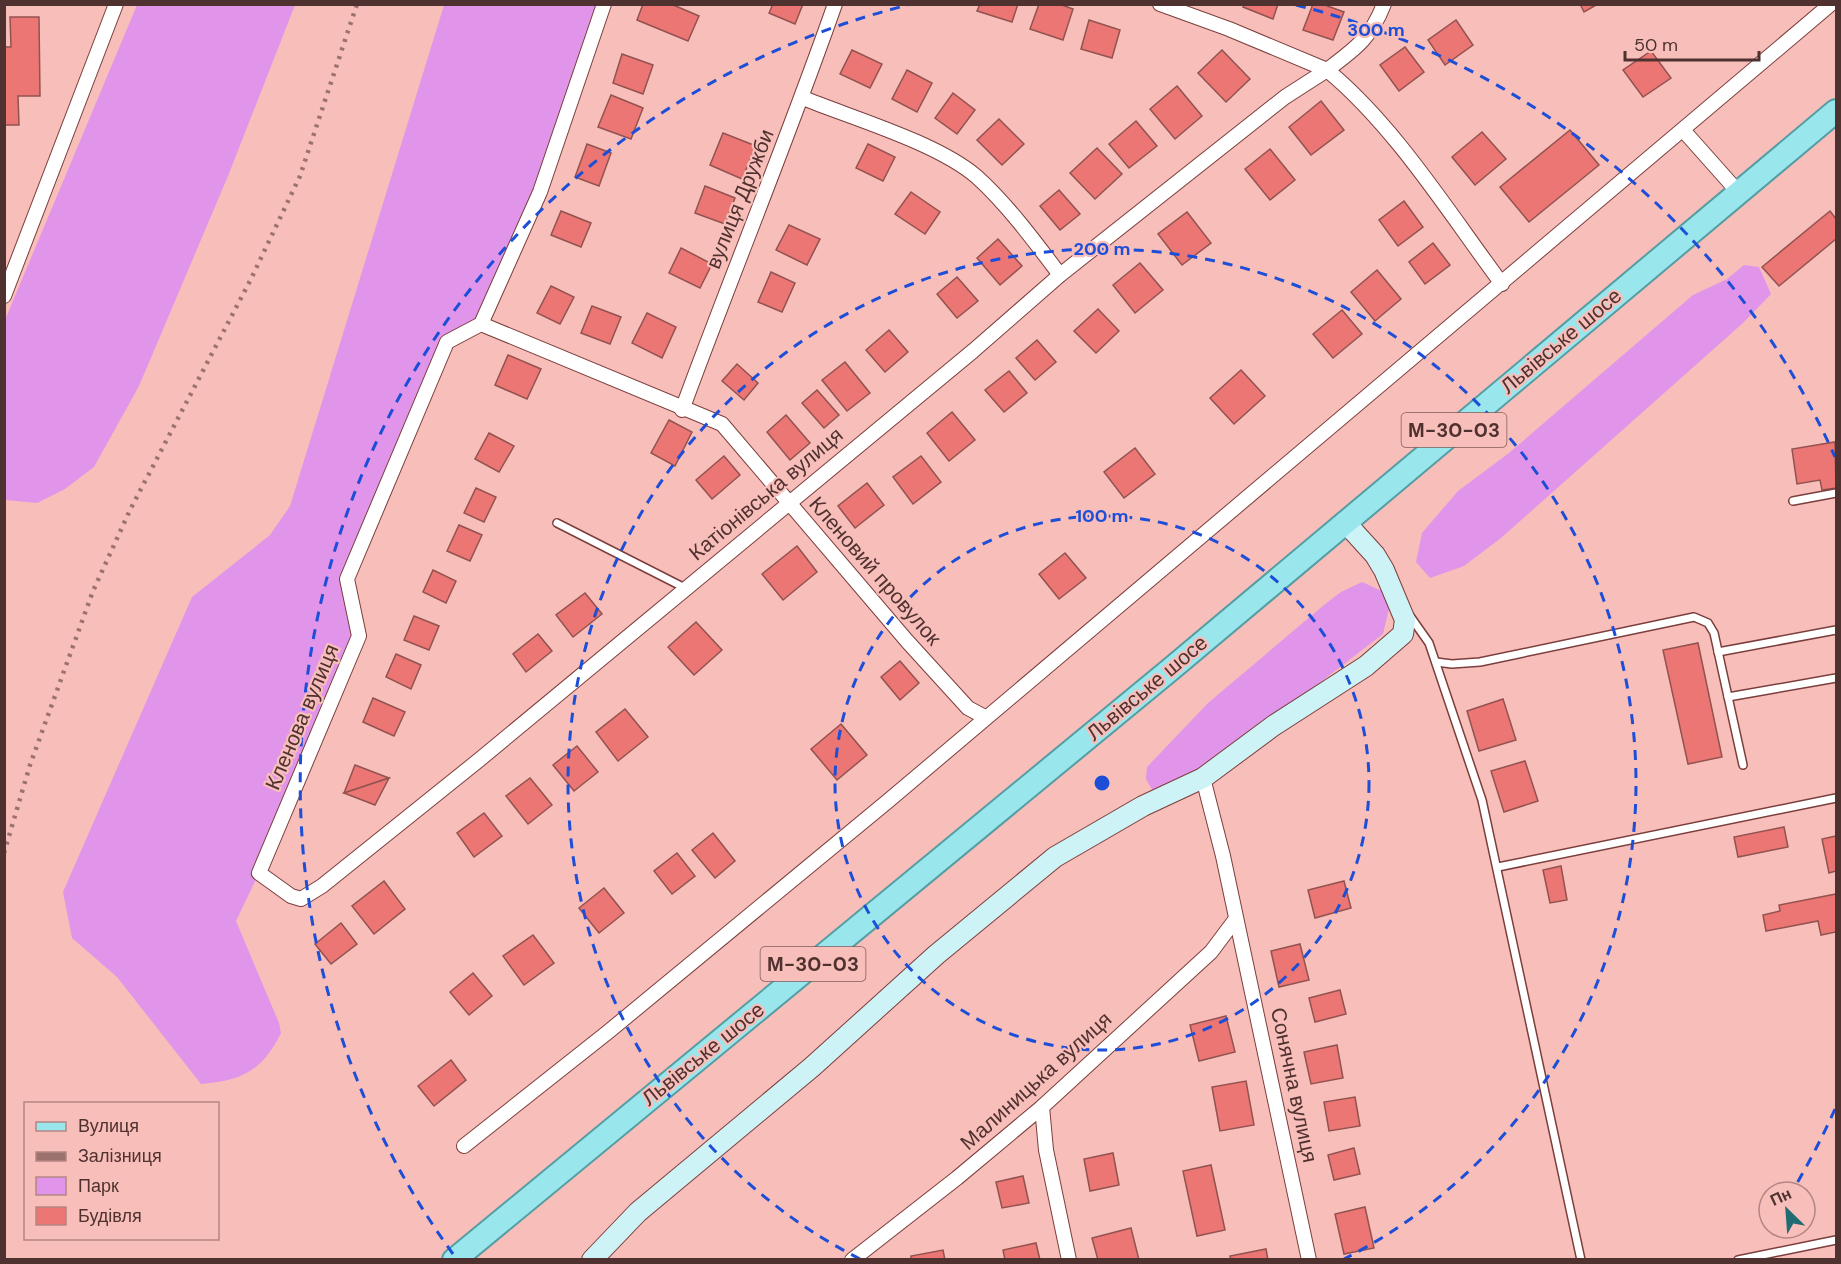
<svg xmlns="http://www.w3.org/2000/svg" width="1841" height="1264" font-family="'DM Sans',sans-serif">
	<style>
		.green { fill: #e195ea }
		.building { fill: #eb7673; stroke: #925350; stroke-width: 1.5 }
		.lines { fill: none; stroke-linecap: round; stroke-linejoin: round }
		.lane-casing { stroke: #7b3e3c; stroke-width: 10 }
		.street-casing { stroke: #7b3e3c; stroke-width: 16 }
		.secondary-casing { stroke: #7b3e3c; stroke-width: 22 }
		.primary-casing { stroke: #549da3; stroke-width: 26 }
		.lane { stroke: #fff; stroke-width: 7 }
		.street { stroke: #fff; stroke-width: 14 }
		.secondary { stroke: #cdf3f6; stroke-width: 20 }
		.primary { stroke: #9ae6ed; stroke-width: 22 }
		.rail { stroke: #9c726f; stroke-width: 4.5; stroke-dasharray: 3 6; stroke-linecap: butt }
		.ring { fill: none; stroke: #1d4ed8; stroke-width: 3; stroke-dasharray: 10 8 }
		.labels { text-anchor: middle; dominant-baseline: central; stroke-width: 4.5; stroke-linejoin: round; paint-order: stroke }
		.shield { fill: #f8beba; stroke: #825c59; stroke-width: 1.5 }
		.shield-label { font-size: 20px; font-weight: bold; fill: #4f3230 }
		.street-label { font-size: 21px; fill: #4f3230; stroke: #f8beba }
		.centre { fill: #1d4ed8; stroke: #f8beba; stroke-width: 3 }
		.ring-label { font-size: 18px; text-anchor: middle; font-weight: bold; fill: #1d4ed8; stroke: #f8beba; stroke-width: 4.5; stroke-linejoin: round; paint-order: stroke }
	</style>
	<rect width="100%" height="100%" fill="#f8beba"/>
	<g class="green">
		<path d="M137,5H295L228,176L139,386L94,467L65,489L37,503L5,500V320Z"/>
		<path d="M444,5H604L540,192L481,324L447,343L347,579L359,636L259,873L236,921L279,1023L281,1033C262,1071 242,1081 201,1084L117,977L72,938L63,892L192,597L270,535L290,506Z"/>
		<path d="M1744,265L1759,267L1771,294L1743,323L1501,538L1464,566L1430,578L1416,562L1422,533L1458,491L1509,453L1693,295L1727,279Z"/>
		<path d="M1362,582L1382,591L1389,609L1383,634L1200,775L1154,793L1146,779L1147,767L1208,703L1324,605L1341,592Z"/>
	</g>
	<g class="building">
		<path d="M643,4H671L699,16L688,41L637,20Z"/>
		<path d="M773,4H803L795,24L769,13Z"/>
		<path d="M980,4H1018L1012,22L977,11Z"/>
		<path d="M1039,4H1059L1073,9L1063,40L1030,29Z"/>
		<path d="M1244,4H1278L1273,19L1243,7Z"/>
		<path d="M1313,4H1322L1344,12L1333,40L1303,30Z"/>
		<path d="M1580,4H1598L1584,12Z"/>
		<path d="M10,17H39L40,96H18L19,125H4V47H11Z"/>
		<path d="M1089,20L1120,30L1112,58L1081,49Z"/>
		<path d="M1456,20L1473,45L1445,65L1428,40Z"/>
		<path d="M1405,47L1424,72L1399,91L1380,65Z"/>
		<path d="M852,50L882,64L870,88L840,74Z"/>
		<path d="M1222,50L1250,79L1226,102L1198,73Z"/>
		<path d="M1651,51L1671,78L1643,97L1623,70Z"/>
		<path d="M622,54L653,65L643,94L613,83Z"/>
		<path d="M907,70L932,83L917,112L892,99Z"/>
		<path d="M1177,86L1202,116L1175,139L1150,109Z"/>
		<path d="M953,93L975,110L957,134L935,118Z"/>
		<path d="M611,95L643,108L631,139L598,127Z"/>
		<path d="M1321,101L1344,130L1311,155L1289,127Z"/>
		<path d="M999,119L1024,144L1002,165L977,140Z"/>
		<path d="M1136,121L1157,146L1129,168L1109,144Z"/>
		<path d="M1570,130L1599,165L1529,222L1500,187Z"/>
		<path d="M1482,132L1506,159L1475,185L1452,157Z"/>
		<path d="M723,133L756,146L742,179L710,165Z"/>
		<path d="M587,144L611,153L599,186L575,177Z"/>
		<path d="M868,144L895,157L883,181L856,168Z"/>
		<path d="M1097,148L1122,174L1095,199L1070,173Z"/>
		<path d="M1270,149L1295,180L1270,200L1245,169Z"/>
		<path d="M705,186L735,198L725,224L695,213Z"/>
		<path d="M1059,190L1080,214L1060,230L1040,206Z"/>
		<path d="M911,192L940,212L925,234L895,214Z"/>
		<path d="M1404,201L1423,227L1398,246L1379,220Z"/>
		<path d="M561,211L591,223L581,247L551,235Z"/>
		<path d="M1830,211L1836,219V239L1779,286L1762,267Z"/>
		<path d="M1187,212L1211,243L1182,265L1158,234Z"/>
		<path d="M789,225L820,239L807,265L776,250Z"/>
		<path d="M998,239L1022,266L1000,285L977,258Z"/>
		<path d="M1433,243L1450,265L1425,284L1409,262Z"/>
		<path d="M681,248L712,264L700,288L669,273Z"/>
		<path d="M1140,263L1163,290L1135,313L1113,285Z"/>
		<path d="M1377,270L1401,299L1375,321L1351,292Z"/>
		<path d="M771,272L795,283L782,312L758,302Z"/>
		<path d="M957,277L978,301L957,318L937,294Z"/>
		<path d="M551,286L574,297L560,324L537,313Z"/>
		<path d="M592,306L621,317L610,344L581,333Z"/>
		<path d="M1098,309L1119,331L1096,353L1074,331Z"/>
		<path d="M1342,310L1362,334L1333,358L1313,334Z"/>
		<path d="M647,313L676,327L662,358L632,343Z"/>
		<path d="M889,330L908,352L885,372L866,350Z"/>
		<path d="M1037,340L1056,362L1035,380L1016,358Z"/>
		<path d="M508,355L541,369L527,399L495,385Z"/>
		<path d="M845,362L870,393L847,411L822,380Z"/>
		<path d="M737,364L758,383L744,400L722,381Z"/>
		<path d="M1241,370L1265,396L1234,424L1210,398Z"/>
		<path d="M1009,371L1027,393L1004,412L985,390Z"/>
		<path d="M817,390L839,415L824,428L802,403Z"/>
		<path d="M952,412L975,440L949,461L927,433Z"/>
		<path d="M786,415L810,443L790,460L767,432Z"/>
		<path d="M669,420L692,432L675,466L651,453Z"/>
		<path d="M489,433L514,446L499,472L475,459Z"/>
		<path d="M1835,442L1836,488L1822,490L1820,480L1797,484L1792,449Z"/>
		<path d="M1135,448L1155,474L1124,498L1104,472Z"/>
		<path d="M724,456L740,475L712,499L696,480Z"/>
		<path d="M921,456L941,482L913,504L893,477Z"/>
		<path d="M867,483L884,505L855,528L838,506Z"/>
		<path d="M476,488L496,497L484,522L464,513Z"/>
		<path d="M459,525L482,535L470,561L447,551Z"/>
		<path d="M797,546L817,572L783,600L762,574Z"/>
		<path d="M1065,553L1086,578L1059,599L1039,574Z"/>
		<path d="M433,570L456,581L446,603L423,592Z"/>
		<path d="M585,593L602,614L573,637L556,615Z"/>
		<path d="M414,616L439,626L429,650L404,640Z"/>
		<path d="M696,622L722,650L694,675L668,647Z"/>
		<path d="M538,634L552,651L526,672L513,654Z"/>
		<path d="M1698,643L1722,757L1688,764L1663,650Z"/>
		<path d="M396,654L421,665L411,689L386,677Z"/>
		<path d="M900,661L919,683L900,700L881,677Z"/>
		<path d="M373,698L405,712L394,736L363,722Z"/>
		<path d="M1503,699L1516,740L1479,751L1467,711Z"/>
		<path d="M625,709L648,737L618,761L596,732Z"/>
		<path d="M841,724L867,755L837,780L811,749Z"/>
		<path d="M577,746L598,772L574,791L553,765Z"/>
		<path d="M1525,761L1538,801L1504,812L1491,771Z"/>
		<path d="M355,765L389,778L344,793Z"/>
		<path d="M389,778L375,805L344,793Z"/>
		<path d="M530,778L552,805L528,824L506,796Z"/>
		<path d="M484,813L502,836L474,857L457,833Z"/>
		<path d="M1784,827L1788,847L1738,857L1734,837Z"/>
		<path d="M713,833L735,861L715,878L692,850Z"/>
		<path d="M1836,836V871L1829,873L1822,839Z"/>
		<path d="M677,853L695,876L672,894L654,871Z"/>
		<path d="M1561,866L1567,900L1550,903L1543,870Z"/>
		<path d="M384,881L405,909L374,934L352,906Z"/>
		<path d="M1344,881L1351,908L1315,918L1308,890Z"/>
		<path d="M604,888L624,913L599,933L579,908Z"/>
		<path d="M1836,894V932L1821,935L1818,921L1766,931L1763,915L1780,911L1779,905Z"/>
		<path d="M341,923L357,944L331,964L315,944Z"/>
		<path d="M533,935L554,963L524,985L503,956Z"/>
		<path d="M1300,944L1309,980L1279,987L1271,951Z"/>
		<path d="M473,973L492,996L469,1015L450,992Z"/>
		<path d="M1340,990L1346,1014L1315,1022L1309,998Z"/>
		<path d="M1226,1016L1235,1052L1199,1061L1190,1025Z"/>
		<path d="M1337,1045L1343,1078L1311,1084L1304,1052Z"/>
		<path d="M451,1060L466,1080L434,1106L418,1086Z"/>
		<path d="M1246,1081L1254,1125L1220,1131L1212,1087Z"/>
		<path d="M1355,1097L1360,1126L1329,1131L1324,1102Z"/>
		<path d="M1354,1148L1360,1174L1334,1180L1328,1155Z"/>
		<path d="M1113,1153L1119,1185L1090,1191L1084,1159Z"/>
		<path d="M1211,1165L1225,1230L1197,1236L1183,1171Z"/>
		<path d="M1023,1176L1029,1203L1002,1208L996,1182Z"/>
		<path d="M1365,1207L1374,1248L1344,1254L1335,1214Z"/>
		<path d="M1131,1228L1139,1260H1098L1092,1238Z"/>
		<path d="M1036,1243L1040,1260H1005L1003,1250Z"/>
		<path d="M1266,1249L1268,1260H1231L1230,1256Z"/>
		<path d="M943,1250L945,1260H911V1256Z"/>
	</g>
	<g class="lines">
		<defs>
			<g id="lane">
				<path d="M1793,501L1836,493"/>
				<path d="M557,523L685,588"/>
				<path d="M1410,616L1429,643L1482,800L1581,1260"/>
				<path d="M1718,652L1836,630"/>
				<path d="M1436,662L1452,664L1480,662L1694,617L1708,623L1714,633L1743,765"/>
				<path d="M1728,697L1836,678"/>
				<path d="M1498,867L1836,798"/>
				<path d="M1738,1260L1836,1240"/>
			</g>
			<g id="street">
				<path d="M1160,4L1229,29L1327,70C1355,49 1371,38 1384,4"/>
				<path d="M803,98C852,118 938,143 977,177C1007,204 1036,243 1060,275"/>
				<path d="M1683,130L1739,193"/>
				<path d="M4,296L116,4"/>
				<path d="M481,324L447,342L347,579L359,636L259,873L291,896L301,899L322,886L479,760L973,351L1060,275L1285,97L1327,70C1395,126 1449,213 1502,284"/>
				<path d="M481,324L722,424L907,641L968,708L985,717"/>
				<path d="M481,324L540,192L604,4"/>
				<path d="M682,410C732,274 787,141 835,4"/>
				<path d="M1203,778L1223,856L1309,1260"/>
				<path d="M1042,1107L1046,1150L1069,1260"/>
				<path d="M464,1146L608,1032L888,801L1831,4"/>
				<path d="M852,1260L957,1178L1042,1107L1211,952L1235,920"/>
			</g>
			<path id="secondary" d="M592,1260L638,1212L812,1067L936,955L1055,857L1143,806L1203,778L1273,726L1366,666L1403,634L1405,620L1384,570L1375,555L1345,522"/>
			<path id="primary" d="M454,1260L1171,669L1836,111"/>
		</defs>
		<use href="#lane" class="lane-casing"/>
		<use href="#street" class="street-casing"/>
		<use href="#secondary" class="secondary-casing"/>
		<use href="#primary" class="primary-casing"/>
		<use href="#lane" class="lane"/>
		<use href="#street" class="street"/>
		<use href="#secondary" class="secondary"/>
		<use href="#primary" class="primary"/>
		<path class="rail" d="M4,853L30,765L93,591L130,510L251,279L300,176L357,4"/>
	</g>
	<g class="ring">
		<circle cx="1102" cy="783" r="267"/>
		<path d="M860 1259A534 534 0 1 1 1344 1259"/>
		<path d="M1835 1109A802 802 0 0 1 1793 1190M453 1254A802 802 0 0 1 908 5M1296 5A802 802 0 0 1 1835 457"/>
	</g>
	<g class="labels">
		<g class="shield">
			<rect x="1401.5" y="413" width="105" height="34" rx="4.5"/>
			<rect x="760.5" y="947" width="105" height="34" rx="4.5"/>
		</g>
		<g class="shield-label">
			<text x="1454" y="430">М-30-03</text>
			<text x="813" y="964">М-30-03</text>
		</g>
		<g class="street-label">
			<text transform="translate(740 199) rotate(-68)">вулиця Дружби</text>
			<text transform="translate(1561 341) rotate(-40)">Львівське шосе</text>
			<text transform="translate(766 494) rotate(-40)">Катіонівська вулиця</text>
			<text transform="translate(875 571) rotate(49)">Кленовий провулок</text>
			<text transform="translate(1147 688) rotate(-40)">Львівське шосе</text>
			<text transform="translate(302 717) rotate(-67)">Кленова вулиця</text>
			<text transform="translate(703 1054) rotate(-39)">Львівське шосе</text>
			<text transform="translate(1036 1081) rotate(-42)">Малиницька вулиця</text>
			<text transform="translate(1294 1085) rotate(78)">Сонячна вулиця</text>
		</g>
	</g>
	<circle cx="1102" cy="783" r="9" class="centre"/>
	<g class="ring-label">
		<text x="1376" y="36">300 m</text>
		<text x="1102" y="255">200 m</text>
		<text x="1102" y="522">100 m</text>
	</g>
	<rect width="1841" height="1264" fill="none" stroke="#4f3230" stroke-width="12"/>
	<rect x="24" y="1102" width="195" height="138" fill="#f8beba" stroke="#b48683" stroke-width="1.5"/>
	<rect x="36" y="1122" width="30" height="9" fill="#9ae6ed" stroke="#b48683" stroke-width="1.5"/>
	<text x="78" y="1132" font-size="18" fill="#4f3230">Вулиця</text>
	<rect x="36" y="1152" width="30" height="9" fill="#9c726f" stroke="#b48683" stroke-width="1.5"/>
	<text x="78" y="1162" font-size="18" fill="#4f3230">Залізниця</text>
	<rect x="36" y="1177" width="30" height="18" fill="#e195ea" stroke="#b48683" stroke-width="1.5"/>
	<text x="78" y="1192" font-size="18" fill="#4f3230">Парк</text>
	<rect x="36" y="1207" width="30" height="18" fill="#eb7673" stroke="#b48683" stroke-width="1.5"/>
	<text x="78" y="1222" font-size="18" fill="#4f3230">Будівля</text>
	<g transform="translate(1787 1210) rotate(335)"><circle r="28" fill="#f8beba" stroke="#b48683" stroke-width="1.5"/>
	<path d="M0-4.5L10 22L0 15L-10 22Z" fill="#216c72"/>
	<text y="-9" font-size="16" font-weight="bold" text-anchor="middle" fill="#4f3230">Пн</text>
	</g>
	<path d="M1625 51v9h134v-9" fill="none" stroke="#4f3230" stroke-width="3"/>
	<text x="1634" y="51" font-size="18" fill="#4f3230" stroke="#f8beba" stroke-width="4.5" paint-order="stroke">50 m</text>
</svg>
